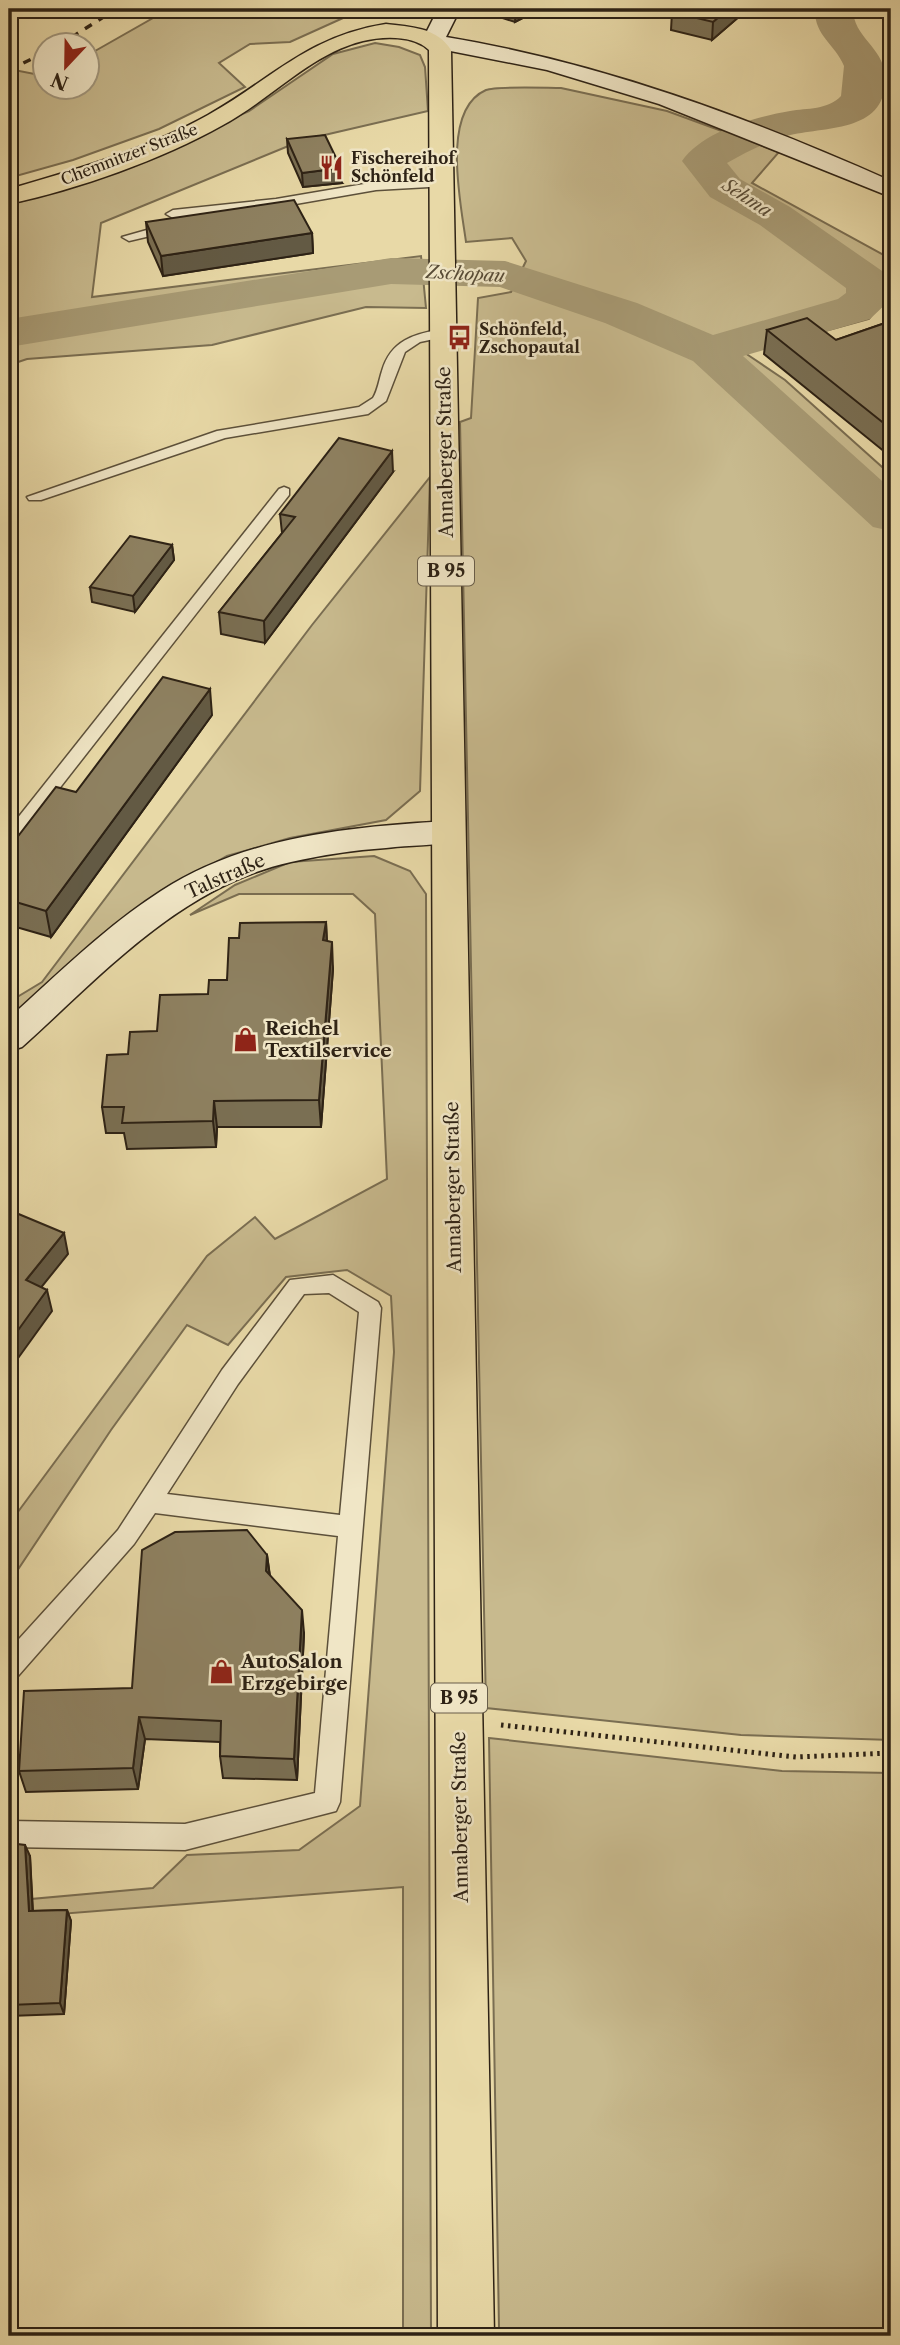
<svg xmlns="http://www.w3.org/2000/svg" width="900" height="2345" font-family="'Libre Caslon Text',serif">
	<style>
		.green { fill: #c8ba8e; stroke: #7a6e52; stroke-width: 2 }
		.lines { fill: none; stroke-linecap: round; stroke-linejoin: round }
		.river { fill: #a89b75; fill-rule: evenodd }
		.lane-casing { stroke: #5c503a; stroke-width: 3 }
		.secondary-casing { stroke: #2d2215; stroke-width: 3 }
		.primary-casing { stroke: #2d2215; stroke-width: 3 }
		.path { stroke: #2d2215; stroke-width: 5; stroke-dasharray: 2.5 4.5; stroke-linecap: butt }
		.lane { fill: #f0e6c6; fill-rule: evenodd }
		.secondary { fill: #f0e6c6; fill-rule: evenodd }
		.primary { fill: #e8d9a7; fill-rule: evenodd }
		.rail { stroke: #2d2215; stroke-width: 3.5; stroke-dasharray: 8 8; stroke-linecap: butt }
		.wall { fill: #7a6f53; stroke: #2d2215; stroke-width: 2 }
		.shaded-wall { fill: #635a44; stroke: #2d2215; stroke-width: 2 }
		.building { fill: #8e8161; stroke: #2d2215; stroke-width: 2 }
		.labels { text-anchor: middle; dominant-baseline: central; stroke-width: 5; stroke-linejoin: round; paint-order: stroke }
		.far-street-label { font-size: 16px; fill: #2d2215; stroke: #f0e6c6 }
		.far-poi-label { font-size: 16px; font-weight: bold; fill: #2d2215; stroke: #f0e6c6; text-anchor: start }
		.far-water-label { font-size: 18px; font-style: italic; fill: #584c37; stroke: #f0e6c6 }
		.shield { fill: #f0e6c6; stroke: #685d4a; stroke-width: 2 }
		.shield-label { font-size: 18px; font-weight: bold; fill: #2d2215 }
		.street-label { font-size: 19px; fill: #2d2215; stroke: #f0e6c6 }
		.poi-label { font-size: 19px; font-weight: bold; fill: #2d2215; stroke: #f0e6c6; text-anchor: start }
	</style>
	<rect width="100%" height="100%" fill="#e8d9a7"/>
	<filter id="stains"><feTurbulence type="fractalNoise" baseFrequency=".00286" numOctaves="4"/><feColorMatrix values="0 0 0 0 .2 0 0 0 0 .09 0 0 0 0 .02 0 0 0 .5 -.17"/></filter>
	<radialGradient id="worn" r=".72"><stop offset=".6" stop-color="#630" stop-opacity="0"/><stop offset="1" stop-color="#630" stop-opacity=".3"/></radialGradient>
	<g class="green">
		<path d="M169,9H363L290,42L250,44L219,63L245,87L159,129L73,160L9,178V69L45,76L46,88H88V55Z"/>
		<path d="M375,43L399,47L420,55L425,67L428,111L303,140L101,223L92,297L421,256L426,308L366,307L212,345L27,359L9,365V205L91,181L249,111L333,54Z"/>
		<path d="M561,88L667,111L779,152L752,183L891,259V290L869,319L745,353L785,380L891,475V1740L741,1735L486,1708L460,422L471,418L478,298L511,292L526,261L512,238L466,242C461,204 440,110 486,90C496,86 546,88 561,88Z"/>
		<path d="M430,477L420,791L386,820L290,838L227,856L141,905L9,1022V1002L42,982L312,625Z"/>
		<path d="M374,856L410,871L426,894L431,2336H403V1887L9,1918V1901L153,1888L187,1855L299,1850L360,1806L394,1352L391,1296L347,1270L286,1277L228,1345L187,1325L111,1430L9,1583V1524L207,1256L255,1217L275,1239L387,1179L375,914L353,894H239L190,915L235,885L290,862Z"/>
		<path d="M489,1738L782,1771L891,1773V2336H511L499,2329Z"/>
	</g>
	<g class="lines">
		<path class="river" d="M815,9H853C853,37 883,47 885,75C889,134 824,126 787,136C766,142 746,152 727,163L740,179L790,207L885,273L891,283V299L870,319L743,356L891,489V531L873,527L693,361L605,323L500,287L391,284L9,347V319L391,258L505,261L637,303L713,335L838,299L846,293V288L760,225L710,197L682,161C703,131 755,117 790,111C807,108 828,110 841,96L844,66C835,44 814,36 815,9Z"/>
		<defs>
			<g id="lane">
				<path d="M442,179L447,180V186L376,190L267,209L173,218L166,214L173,210L276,199L376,182Z"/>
				<path d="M175,222L182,226L180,229L129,241L122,237Z"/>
				<path d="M443,329L448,330V336L420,342L405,352L386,401L368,414L225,438L41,500H29L27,497L217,431L359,407L373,398C378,390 379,380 382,371C391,340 414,334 443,329Z"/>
				<path d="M284,487L289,489V495L15,845L9,847V829L279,489Z"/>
				<path d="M333,1275L378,1302L381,1308L340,1802L336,1811L185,1850L9,1847V1821L185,1824L315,1793L338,1536L155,1513L134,1544L18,1676L9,1679V1650L118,1530L222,1370L290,1280ZM329,1293L359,1312L340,1515L167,1494L238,1384L304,1294Z"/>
			</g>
			<g id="secondary">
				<path d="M438,9H460L446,37C602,63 747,117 891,181V197L659,104L547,70L425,46L422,41Z"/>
				<path d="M448,821L460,824L465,832L460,840C436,846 410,845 386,848C354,850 322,855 291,862C181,886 102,975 22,1047L9,1051V1018C58,974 105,927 161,891C246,836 349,827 448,821Z"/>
			</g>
			<path id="primary" d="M386,24C410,27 437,27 451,50L494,2336H438L429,50C414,35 383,36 363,41C310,54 270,100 223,125C161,160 78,189 9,204V189C75,170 147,149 208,115C272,79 308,36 386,24Z"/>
		</defs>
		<use href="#lane" class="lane-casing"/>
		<use href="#secondary" class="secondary-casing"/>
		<use href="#primary" class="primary-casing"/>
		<path class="path" d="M501,1725L796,1757L891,1753"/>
		<use href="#lane" class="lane"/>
		<use href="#secondary" class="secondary"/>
		<use href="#primary" class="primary"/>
		<g class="rail">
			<path d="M58,46L116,9"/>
			<path d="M9,70L46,52"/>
		</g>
	</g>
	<g class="wall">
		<path d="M475,9H540L515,22Z"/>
		<path d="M676,9H748L712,40L671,30L672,12Z"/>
		<path d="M287,139L342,183L303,187L288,153Z"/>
		<path d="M146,222L312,233L313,253L163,276L148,242Z"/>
		<path d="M891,321V457L764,354L767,330L836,340Z"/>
		<path d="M393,472L265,643L221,634L219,612L282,533L280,514Z"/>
		<path d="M172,545L174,560L135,612L92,602L90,587Z"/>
		<path d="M212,715L51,937L9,925V848L76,792Z"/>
		<path d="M326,922L327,941L333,969L321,1127H217L216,1147L127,1149L124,1133H106L102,1107L128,1054L227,980L239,938Z"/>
		<path d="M267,1555L270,1576L304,1633L297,1780L223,1778L220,1756V1742L145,1739L138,1789L26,1792L19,1771L132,1688Z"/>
		<path d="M9,1843L30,1856L33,1911L67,1910L71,1921L64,2014L9,2016Z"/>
	</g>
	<g class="shaded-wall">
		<path d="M516,9H540L515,22Z"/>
		<path d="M728,9H748L712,40L713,22Z"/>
		<path d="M341,168L342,183L303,187L302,173Z"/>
		<path d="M312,233L313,253L163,276L161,256Z"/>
		<path d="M392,451L393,472L265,643L264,621Z"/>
		<path d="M172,545L174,560L135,612L133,596Z"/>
		<path d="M210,689L212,715L51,937L46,911Z"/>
		<path d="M326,922L327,948L323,940Z"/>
		<path d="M332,942L333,969L321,1127L319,1100Z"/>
		<path d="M214,1101L217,1127L216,1147L213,1121Z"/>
		<path d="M64,1233L68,1254L31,1300L26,1280Z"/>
		<path d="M47,1290L52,1311L16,1361L9,1363V1341Z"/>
		<path d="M267,1555L270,1578L266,1571Z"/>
		<path d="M302,1610L304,1633L297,1780L294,1759Z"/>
		<path d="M139,1717L145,1739L138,1789L133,1768Z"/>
		<path d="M25,1845L30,1856L33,1922L29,1911Z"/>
		<path d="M67,1910L71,1921L64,2014L60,2003Z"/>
	</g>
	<g class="building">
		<path d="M676,9H728L713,22L672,12Z"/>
		<path d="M325,135L341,168L302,173L287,139Z"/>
		<path d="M294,200L312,233L161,256L146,222Z"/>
		<path d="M807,318L836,340L891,321V429L767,330Z"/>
		<path d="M339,438L392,451L264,621L219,612L295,517L280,514Z"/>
		<path d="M130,536L172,545L133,596L90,587Z"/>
		<path d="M163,677L210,689L46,911L9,900V848L56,787L76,792Z"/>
		<path d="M326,922L323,940L332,942L319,1100L214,1101L213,1121L122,1123L124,1107H102L107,1055L128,1054L130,1032L157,1031L160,995L208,994L209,980H227L229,938H239L240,923Z"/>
		<path d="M9,1210L64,1233L26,1280L47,1290L11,1340L9,1341Z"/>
		<path d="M247,1530L267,1555L266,1571L302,1610L294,1759L220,1756L221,1721L139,1717L133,1768L19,1771L24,1691L132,1688L142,1550L175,1532Z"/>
		<path d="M9,1843L25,1845L29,1911L67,1910L60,2003L9,2005Z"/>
	</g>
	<defs>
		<symbol id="restaurant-bare" viewBox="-9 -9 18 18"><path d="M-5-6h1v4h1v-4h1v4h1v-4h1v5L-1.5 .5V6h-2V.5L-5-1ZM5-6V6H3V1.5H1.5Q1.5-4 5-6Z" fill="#8f2418" stroke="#f0e6c6" stroke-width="2.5" paint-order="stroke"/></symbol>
		<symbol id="bus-bare" viewBox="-9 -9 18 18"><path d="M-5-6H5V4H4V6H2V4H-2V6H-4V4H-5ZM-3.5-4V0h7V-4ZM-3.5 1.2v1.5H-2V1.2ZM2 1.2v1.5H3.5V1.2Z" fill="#8f2418" stroke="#f0e6c6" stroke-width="2.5" paint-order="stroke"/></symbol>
		<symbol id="shop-bare" viewBox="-9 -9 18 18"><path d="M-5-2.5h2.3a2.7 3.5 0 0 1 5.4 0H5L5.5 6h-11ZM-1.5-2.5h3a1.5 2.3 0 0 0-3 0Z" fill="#8f2418" stroke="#f0e6c6" stroke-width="2.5" paint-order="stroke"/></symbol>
	</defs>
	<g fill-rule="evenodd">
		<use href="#restaurant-bare" x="314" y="150" width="35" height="35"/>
		<use href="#bus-bare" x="442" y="320" width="35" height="35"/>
		<use href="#shop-bare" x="228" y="1022" width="35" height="35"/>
		<use href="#shop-bare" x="204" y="1654" width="35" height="35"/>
	</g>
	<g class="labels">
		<g class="far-street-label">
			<text transform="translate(129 154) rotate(-21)">Chemnitzer Straße</text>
		</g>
		<g class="far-poi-label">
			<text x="351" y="158">Fischereihof<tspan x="351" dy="18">Schönfeld</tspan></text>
			<text x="479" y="329">Schönfeld,<tspan x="479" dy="18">Zschopautal</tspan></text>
		</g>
		<g class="far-water-label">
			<text transform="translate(747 198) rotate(33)">Sehma</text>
			<text transform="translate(465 274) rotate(3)">Zschopau</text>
		</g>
		<g class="shield">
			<rect x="418" y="556.5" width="56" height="29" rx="5"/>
			<rect x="431" y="1683.5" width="56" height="29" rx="5"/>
		</g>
		<g class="shield-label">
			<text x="446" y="571">B 95</text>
			<text x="459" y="1698">B 95</text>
		</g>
		<g class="street-label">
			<text transform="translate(445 452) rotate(-91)">Annaberger Straße</text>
			<text transform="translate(225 876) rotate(-24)">Talstraße</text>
			<text transform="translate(453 1187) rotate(-91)">Annaberger Straße</text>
			<text transform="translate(460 1817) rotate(-91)">Annaberger Straße</text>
		</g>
		<g class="poi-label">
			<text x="265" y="1028">Reichel<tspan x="265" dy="22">Textilservice</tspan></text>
			<text x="241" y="1661">AutoSalon<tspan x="241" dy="22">Erzgebirge</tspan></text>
		</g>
	</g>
	<rect width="900" height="2345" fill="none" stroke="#e8d9a7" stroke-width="35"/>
	<rect x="10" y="10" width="879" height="2324" fill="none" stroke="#2d2215" stroke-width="3.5"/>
	<rect x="18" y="18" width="865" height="2310" fill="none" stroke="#2d2215" stroke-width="2"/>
	<g transform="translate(66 66) rotate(202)"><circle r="33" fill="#f0e6c6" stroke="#a2987f" stroke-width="2"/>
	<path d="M0-5L12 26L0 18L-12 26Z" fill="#8f2418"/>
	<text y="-10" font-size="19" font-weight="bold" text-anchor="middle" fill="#2d2215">N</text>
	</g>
	<rect width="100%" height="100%" filter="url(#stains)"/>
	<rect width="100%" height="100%" fill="url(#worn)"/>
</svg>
